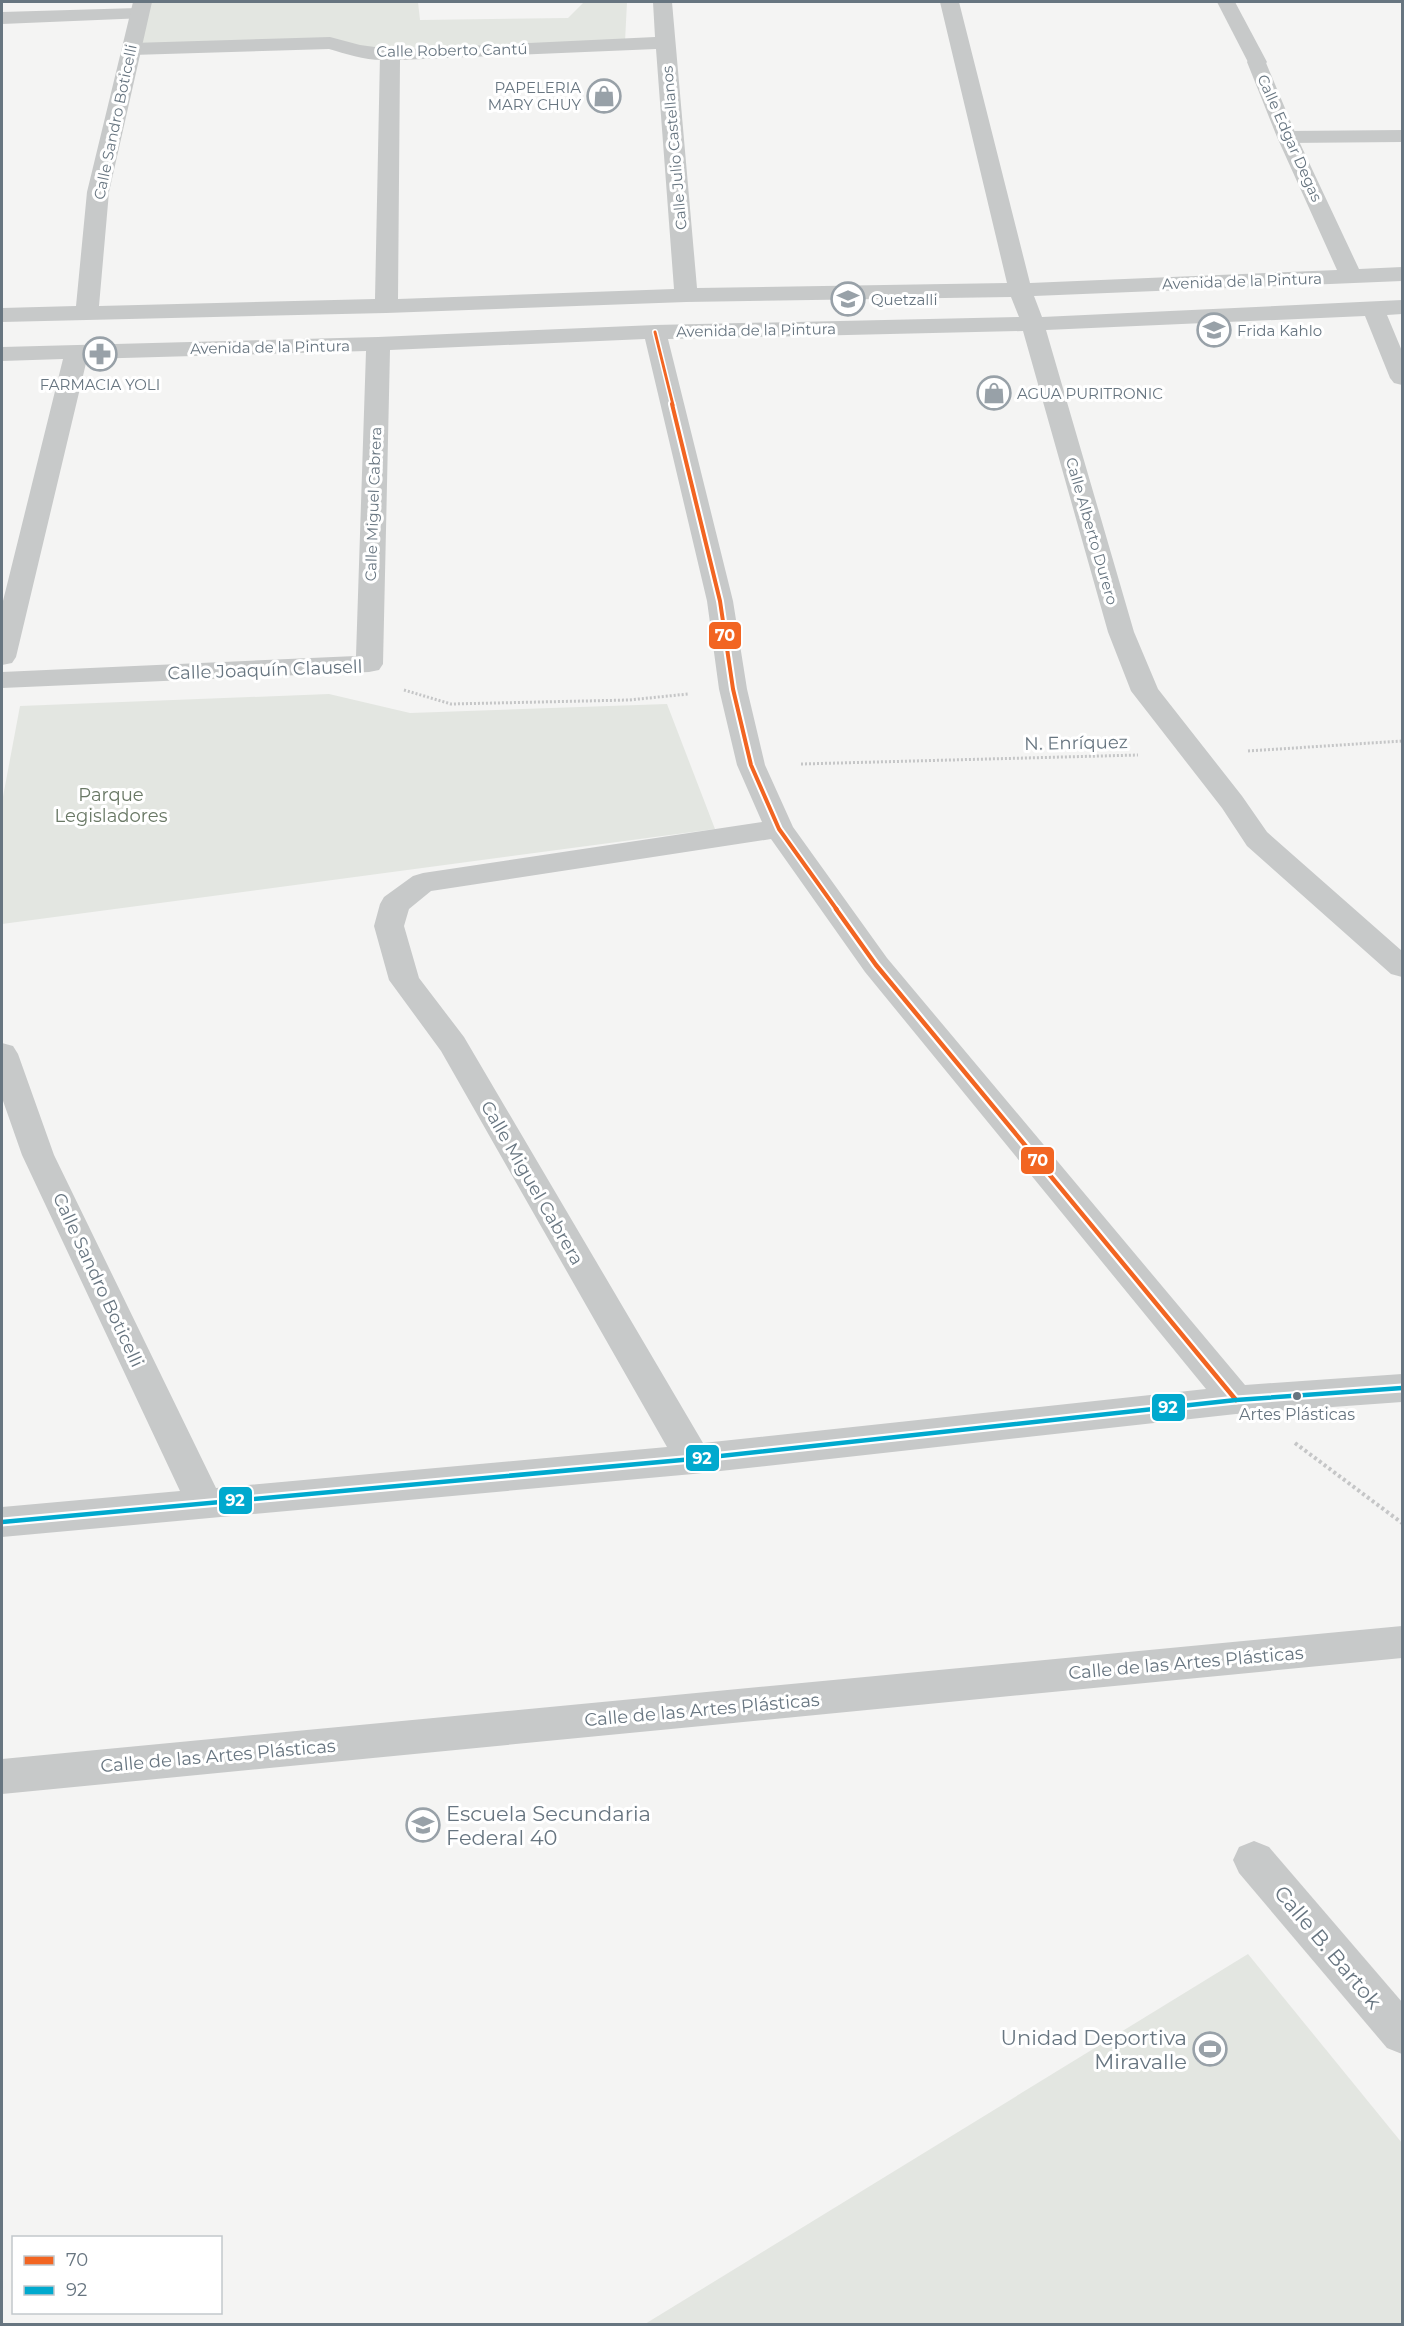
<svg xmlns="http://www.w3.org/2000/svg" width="1404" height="2326" font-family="Montserrat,sans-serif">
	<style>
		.green { fill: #e3e6e1 }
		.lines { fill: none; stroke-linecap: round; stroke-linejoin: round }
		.path-far1 { stroke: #c5c6c7; stroke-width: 3; stroke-dasharray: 2 2; stroke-linecap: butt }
		.path { stroke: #c5c6c7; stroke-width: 4; stroke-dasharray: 3 3; stroke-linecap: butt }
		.pedestrian { fill: #c7c9c9; fill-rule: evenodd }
		.minor { fill: #c7c9c9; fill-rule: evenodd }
		.bus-1-far2-casing { stroke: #fff; stroke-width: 6 }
		.bus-1-far1-casing { stroke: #fff; stroke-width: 8 }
		.bus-1-casing { stroke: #fff; stroke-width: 9 }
		.bus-2-casing { stroke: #fff; stroke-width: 9 }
		.bus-1-far2 { stroke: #f26522; stroke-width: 3 }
		.bus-1-far1 { stroke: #f26522; stroke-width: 4 }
		.bus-1 { stroke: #f26522; stroke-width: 4.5 }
		.bus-2 { stroke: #00a9ce; stroke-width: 4.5 }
		.bus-dot { fill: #677580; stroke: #fff; stroke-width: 2 }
		.labels { text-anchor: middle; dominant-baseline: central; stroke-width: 6; stroke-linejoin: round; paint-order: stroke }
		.far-street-label { font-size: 15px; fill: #677580; stroke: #fff }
		.far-poi-label { font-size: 15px; fill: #677580; stroke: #fff; text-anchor: start }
		.bus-label { font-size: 16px; fill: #677580; stroke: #fff }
		.street-label { font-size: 18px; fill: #677580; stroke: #fff }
		.park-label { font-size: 18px; fill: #697865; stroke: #fff }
		.near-poi-label { font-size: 21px; fill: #677580; stroke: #fff; text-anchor: start }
		.near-street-label { font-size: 21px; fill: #677580; stroke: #fff }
		.line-badge { stroke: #fff; stroke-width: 2 }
		.badge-label { font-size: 16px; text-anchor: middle; font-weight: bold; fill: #fff }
	</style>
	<rect width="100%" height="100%" fill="#f4f4f3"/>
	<g class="green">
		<path d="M148,2H418L420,20L568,18L584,2H627L625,42L365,49L137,44Z"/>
		<path d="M329,694L410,713L667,704L715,829L2,924V802L20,706Z"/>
		<path d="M1248,1954L1402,2143V2324H645Z"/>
	</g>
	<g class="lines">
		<g class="path-far1">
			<path d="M404,690L451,704L629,700L688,694"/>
			<path d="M1248,751L1402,741"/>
			<path d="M801,764L1138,755"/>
		</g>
		<path class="path" d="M1295,1443L1402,1523"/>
		<g class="pedestrian">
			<path d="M1217,2H1235L1267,62L1264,66H1250Z"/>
			<path d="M138,8L145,10L148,14L145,18L2,24V12Z"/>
			<path d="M330,37L360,45L397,50L400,54L397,58C376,64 350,55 329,49L132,55L125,53L122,49L125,45L132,43Z"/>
			<path d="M1402,130V142L1287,143L1280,141L1277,137L1280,133L1287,131Z"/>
			<path d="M1254,1841L1269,1847L1402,2002V2054L1387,2048L1239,1873L1233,1860L1239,1847Z"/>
		</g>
		<g class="minor">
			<path d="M133,2H152L109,192L99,306L375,299L380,54L383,50L655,37L653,2H672L697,288L1007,283L940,2H959L1030,283L1337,270L1277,137L1247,62L1250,58H1264L1297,137L1359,269L1402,267V281L1034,296L1042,317L1402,300V314L1387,315L1402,351V385L1394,383L1390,378L1365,316L1046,330L1134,632L1158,689L1242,796L1267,832L1402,951V977L1391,974L1247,846L1222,808L1131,691L1108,632L1023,331L668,339L733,601L747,689L765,765L793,827L887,958L1245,1385L1402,1374V1402L1236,1414L693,1474L2,1537V1507L180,1491L22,1155L2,1098V1043L13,1046L18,1054L54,1155L216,1488L667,1447L441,1051L389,980L374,926L380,904L384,897L413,876L423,873L762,822L737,765L719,689L707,601L645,339L390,350L383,664L379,670L369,672L2,688V672L356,656L366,351L87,359L16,657L12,663L2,665V605L63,359L2,361V347L378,337L655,325L1019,317L1011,297L686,302L386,313L2,322V308L76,306L87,192ZM656,49L674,289L398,299L400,60ZM771,839L865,972L1206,1389L703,1443L464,1037L419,978L404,926L409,909L431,891Z"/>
			<path d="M1402,1626V1658L2,1794V1759Z"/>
		</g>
		<defs>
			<path id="bus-1-far2" d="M655,332L673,405"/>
			<path id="bus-1-far1" d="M672,404L720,601L733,689L751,765L779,829L837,910"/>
			<path id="bus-1" d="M836,909L876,965L1236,1400"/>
			<path id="bus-2" d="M2,1522L693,1459L1236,1400L1402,1388"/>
		</defs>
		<use href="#bus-1-far2" class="bus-1-far2-casing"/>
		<use href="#bus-1-far1" class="bus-1-far1-casing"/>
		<use href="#bus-1" class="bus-1-casing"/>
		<use href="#bus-2" class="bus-2-casing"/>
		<use href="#bus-1-far2" class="bus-1-far2"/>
		<use href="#bus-1-far1" class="bus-1-far1"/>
		<use href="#bus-1" class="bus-1"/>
		<use href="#bus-2" class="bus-2"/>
	</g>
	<defs>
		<symbol id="shop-ring" viewBox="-11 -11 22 22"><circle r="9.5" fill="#fff" stroke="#98a1a8" stroke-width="1.5"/><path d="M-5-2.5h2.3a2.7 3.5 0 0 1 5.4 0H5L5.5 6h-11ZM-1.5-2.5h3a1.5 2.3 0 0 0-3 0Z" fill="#98a1a8"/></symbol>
		<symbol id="school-ring" viewBox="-11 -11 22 22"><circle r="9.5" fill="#fff" stroke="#98a1a8" stroke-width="1.5"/><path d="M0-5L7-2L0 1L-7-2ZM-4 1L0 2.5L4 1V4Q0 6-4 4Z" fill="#98a1a8"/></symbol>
		<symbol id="pharmacy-ring" viewBox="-11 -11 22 22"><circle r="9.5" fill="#fff" stroke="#98a1a8" stroke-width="1.5"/><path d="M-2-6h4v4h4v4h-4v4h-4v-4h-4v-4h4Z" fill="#98a1a8"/></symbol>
		<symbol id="stadium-ring" viewBox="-11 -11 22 22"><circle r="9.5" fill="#fff" stroke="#98a1a8" stroke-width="1.5"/><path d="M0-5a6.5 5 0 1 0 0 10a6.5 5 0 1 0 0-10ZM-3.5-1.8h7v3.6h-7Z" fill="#98a1a8"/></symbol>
	</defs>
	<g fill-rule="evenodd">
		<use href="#shop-ring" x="585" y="77" width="38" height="38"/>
		<use href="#school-ring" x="829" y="280" width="38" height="38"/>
		<use href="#school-ring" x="1195" y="311" width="38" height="38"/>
		<use href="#pharmacy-ring" x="81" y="335" width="38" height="38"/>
		<use href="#shop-ring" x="975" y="374" width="38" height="38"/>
		<use href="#school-ring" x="404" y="1806" width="38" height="38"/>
		<use href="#stadium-ring" x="1191" y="2030" width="38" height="38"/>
	</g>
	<circle class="bus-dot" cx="1297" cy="1396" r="5"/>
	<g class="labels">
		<g class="far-street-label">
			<text transform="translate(452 50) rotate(-1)">Calle Roberto Cantú</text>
			<text transform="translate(115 122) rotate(-78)">Calle Sandro Boticelli</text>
			<text transform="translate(1290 138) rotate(66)">Calle Edgar Degas</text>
			<text transform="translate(674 148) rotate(-95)">Calle Julio Castellanos</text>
			<text transform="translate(1242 281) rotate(-2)">Avenida de la Pintura</text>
			<text transform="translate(756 330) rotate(-1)">Avenida de la Pintura</text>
			<text transform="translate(270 347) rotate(-1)">Avenida de la Pintura</text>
			<text transform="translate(373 504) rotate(-88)">Calle Miguel Cabrera</text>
			<text transform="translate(1092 531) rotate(74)">Calle Alberto Durero</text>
		</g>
		<g class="far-poi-label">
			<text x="581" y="87" text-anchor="end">PAPELERIA<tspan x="581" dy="17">MARY CHUY</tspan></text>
			<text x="871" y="299">Quetzalli</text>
			<text x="1237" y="330">Frida Kahlo</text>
			<text x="100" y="384" text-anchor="middle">FARMACIA YOLI</text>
			<text x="1017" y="393">AGUA PURITRONIC</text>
		</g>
		<g class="bus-label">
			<text x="1297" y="1414">Artes Plásticas</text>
		</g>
		<g class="street-label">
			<text transform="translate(265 670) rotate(-2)">Calle Joaquín Clausell</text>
			<text transform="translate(1076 743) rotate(-1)">N. Enríquez</text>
			<text transform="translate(532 1183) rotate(60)">Calle Miguel Cabrera</text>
			<text transform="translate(98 1280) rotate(65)">Calle Sandro Boticelli</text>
			<text transform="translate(1186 1663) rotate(-5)">Calle de las Artes Plásticas</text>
			<text transform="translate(702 1710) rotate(-5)">Calle de las Artes Plásticas</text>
			<text transform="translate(218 1756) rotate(-5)">Calle de las Artes Plásticas</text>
		</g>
		<g class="park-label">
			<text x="111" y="795">Parque<tspan x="111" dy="21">Legisladores</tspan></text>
		</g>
		<g class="near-poi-label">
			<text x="446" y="1813">Escuela Secundaria<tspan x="446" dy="24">Federal 40</tspan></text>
			<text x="1187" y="2037" text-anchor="end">Unidad Deportiva<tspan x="1187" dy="24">Miravalle</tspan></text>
		</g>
		<g class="near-street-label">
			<text transform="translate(1328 1947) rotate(50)">Calle B. Bartok</text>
		</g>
	</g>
	<g class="line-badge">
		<rect x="708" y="621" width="34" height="29" rx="6" fill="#f26522"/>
		<rect x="1020" y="1146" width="35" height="29" rx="6" fill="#f26522"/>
		<rect x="1151" y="1393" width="35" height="29" rx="6" fill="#00a9ce"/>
		<rect x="685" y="1444" width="35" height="28" rx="6" fill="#00a9ce"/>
		<rect x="218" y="1486" width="35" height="29" rx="6" fill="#00a9ce"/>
	</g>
	<g class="badge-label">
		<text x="725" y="641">70</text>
		<text x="1038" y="1166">70</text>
		<text x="1168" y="1413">92</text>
		<text x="702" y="1464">92</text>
		<text x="235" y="1506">92</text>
	</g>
	<rect width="1404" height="2326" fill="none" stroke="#677580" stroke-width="6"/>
	<rect x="12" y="2236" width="210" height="78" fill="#ffffff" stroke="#c2c8cc" stroke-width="1.5"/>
	<rect x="24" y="2256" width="30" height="9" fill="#f26522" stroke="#c2c8cc" stroke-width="1.5"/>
	<text x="66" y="2266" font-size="18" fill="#677580">70</text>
	<rect x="24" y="2286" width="30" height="9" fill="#00a9ce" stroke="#c2c8cc" stroke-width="1.5"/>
	<text x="66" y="2296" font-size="18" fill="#677580">92</text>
</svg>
